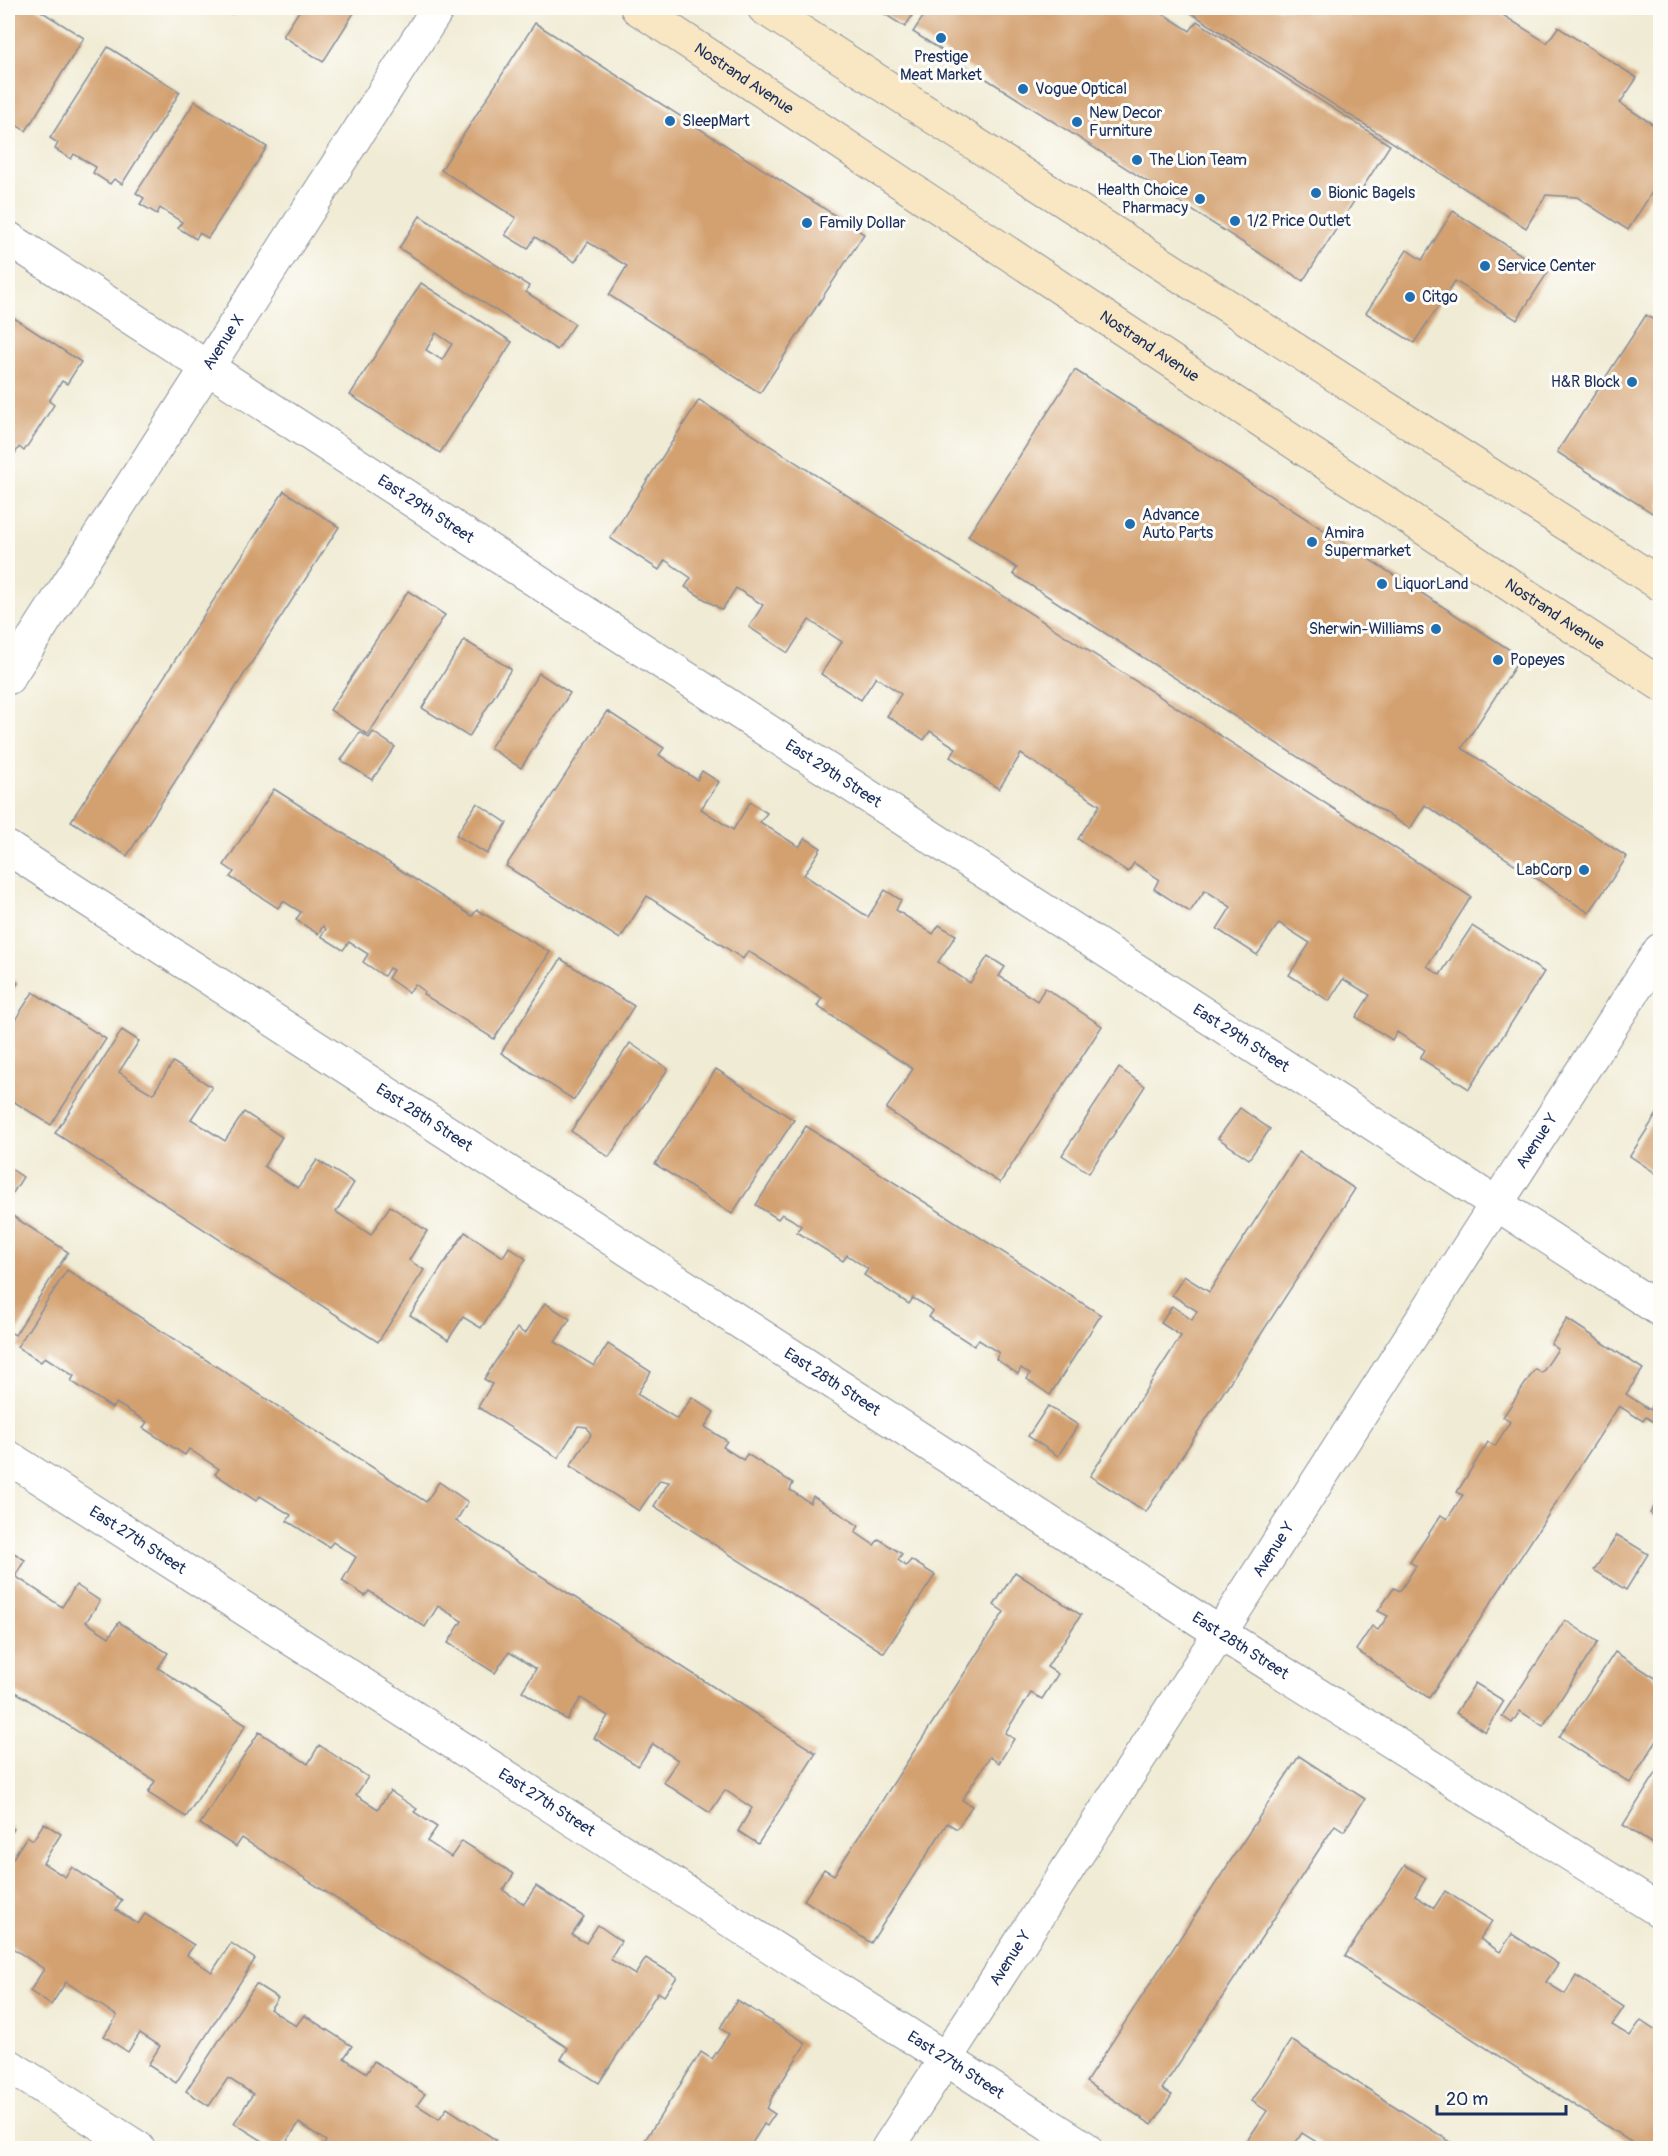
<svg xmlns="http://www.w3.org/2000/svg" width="1668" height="2156" font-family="Pangolin,sans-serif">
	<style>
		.building { fill: #d3a070; fill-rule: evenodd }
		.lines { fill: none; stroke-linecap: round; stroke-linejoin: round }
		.minor-casing { stroke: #868d99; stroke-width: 35 }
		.secondary-casing { stroke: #868d99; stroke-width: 35 }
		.minor { stroke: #fff; stroke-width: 33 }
		.secondary { stroke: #f9e7c3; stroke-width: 33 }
		.poi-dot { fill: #1f6fb2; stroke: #fdfcf7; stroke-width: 2 }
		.labels { text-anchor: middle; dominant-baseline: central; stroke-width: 6; stroke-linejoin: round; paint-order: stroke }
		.poi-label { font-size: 16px; fill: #1b2f5e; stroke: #fdfcf7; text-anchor: start }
		.street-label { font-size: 16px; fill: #1b2f5e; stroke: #fdfcf7 }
	</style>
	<rect width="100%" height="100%" fill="#fdfcf7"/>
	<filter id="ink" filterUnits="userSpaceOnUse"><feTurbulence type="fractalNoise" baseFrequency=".0167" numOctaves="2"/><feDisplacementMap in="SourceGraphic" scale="12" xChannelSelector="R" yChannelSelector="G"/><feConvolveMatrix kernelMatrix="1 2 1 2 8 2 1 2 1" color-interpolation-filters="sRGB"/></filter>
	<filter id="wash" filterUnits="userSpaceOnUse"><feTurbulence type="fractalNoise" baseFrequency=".008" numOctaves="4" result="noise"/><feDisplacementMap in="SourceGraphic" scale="24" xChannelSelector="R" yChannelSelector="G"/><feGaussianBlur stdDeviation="1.35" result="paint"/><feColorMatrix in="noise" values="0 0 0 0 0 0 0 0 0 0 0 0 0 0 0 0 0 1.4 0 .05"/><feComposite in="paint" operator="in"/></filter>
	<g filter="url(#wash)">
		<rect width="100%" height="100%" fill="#f0ebd4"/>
		<g id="blocks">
			<g class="building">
				<path d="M8,8H36L84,38L26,131L16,125L13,130L8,126Z"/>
				<path d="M223,8H236L232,14Z"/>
				<path d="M301,8H357L323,62L283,36Z"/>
				<path d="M875,8H917L905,27Z"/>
				<path d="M929,8H1154L1190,31L1197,21L1390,145L1303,281L913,32Z"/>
				<path d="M1183,8H1492L1547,43L1558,27L1637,78L1620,103L1660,129V189L1656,186L1628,230L1577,197L1546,195L1526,228Z"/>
				<path d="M535,23L864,234L760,393L609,295L627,266L588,242L575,262L535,237L528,249L505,235L516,218L441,170Z"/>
				<path d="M108,47L180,92L122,184L114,179L110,184L93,173L96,167L74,154L71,159L55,149L58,143L50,138Z"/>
				<path d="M195,101L267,147L208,238L199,233L196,239L178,228L182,222L160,208L157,214L140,204L144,198L136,193Z"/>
				<path d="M1453,211L1548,272L1517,320L1455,281L1414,343L1366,313L1407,250L1422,260Z"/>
				<path d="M420,216L529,286L526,292L575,324L557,350L399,248Z"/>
				<path d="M421,283L512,342L440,453L350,395ZM436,333L452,344L442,360L426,350Z"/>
				<path d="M8,314L81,362L67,384L62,381L49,401L54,405L24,451L19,447L8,465Z"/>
				<path d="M1646,315L1660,324V518L1557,452Z"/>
				<path d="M1075,370L1521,657L1462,748L1627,857L1589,913L1425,805L1410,829L1013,574L1017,568L968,536Z"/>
				<path d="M699,400L1471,897L1427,966L1440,975L1472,926L1544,972L1469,1089L1420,1058L1425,1050L1397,1032L1392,1040L1356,1017L1370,995L1343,979L1329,1001L1289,975L1310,943L1279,923L1257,955L1217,929L1231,907L1205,890L1190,912L1154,889L1159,879L1134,863L1128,872L1078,839L1100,805L1021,754L999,789L950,757L956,748L930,731L924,740L887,716L901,694L876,677L861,700L821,674L842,642L809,620L788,653L749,627L763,605L736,588L722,610L685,587L691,578L665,560L659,570L610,538Z"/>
				<path d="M284,491L339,527L127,856L71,821Z"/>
				<path d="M408,591L445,615L368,735L330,710Z"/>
				<path d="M464,640L511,669L469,737L422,708Z"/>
				<path d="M539,673L570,693L521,768L490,748Z"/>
				<path d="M607,711L664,748L659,755L697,780L702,771L719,782L701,809L733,830L750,802L767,813L760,822L799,847L805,838L821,848L804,875L868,917L885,890L901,900L896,910L933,934L939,925L956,935L938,962L970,983L988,956L1005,967L999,976L1037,1001L1045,988L1102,1026L1000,1183L886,1109L913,1069L817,1006L822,998L748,951L743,959L647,896L620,939L506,866Z"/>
				<path d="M360,732L369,738L373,732L395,747L372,780L341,760Z"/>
				<path d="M274,789L472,916L477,910L550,952L494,1039L423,994L424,991L415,984L409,993L388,978L393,970L389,968L384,976L363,962L368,954L349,942L343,950L321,936L326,929L323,926L318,934L296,920L301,912L283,901L278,908L230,877L234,872L224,865Z"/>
				<path d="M477,803L507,823L487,854L456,835Z"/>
				<path d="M561,959L634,1006L574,1100L501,1053Z"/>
				<path d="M8,976L18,983L8,999Z"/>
				<path d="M33,992L106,1039L51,1125L8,1098V1031Z"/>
				<path d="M122,1030L139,1041L119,1072L138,1085L153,1094L173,1062L212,1087L191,1119L225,1141L244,1112L282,1137L264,1166L282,1178L298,1188L317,1160L354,1183L336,1212L371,1235L390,1206L427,1231L409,1260L424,1270L378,1342L55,1133Z"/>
				<path d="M630,1043L668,1069L609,1157L571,1131Z"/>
				<path d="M1119,1068L1145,1086L1089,1173L1062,1155Z"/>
				<path d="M716,1069L794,1120L732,1214L655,1164Z"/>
				<path d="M1240,1108L1270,1129L1249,1159L1218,1138Z"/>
				<path d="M1660,1109V1176L1630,1156Z"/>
				<path d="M806,1126L1101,1315L1050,1395L1027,1379L1030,1374L1021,1368L1018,1374L996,1359L999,1353L979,1340L974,1346L929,1317L933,1311L923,1304L913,1298L909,1304L864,1275L868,1269L847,1255L843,1261L797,1232L801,1226L791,1219L782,1214L778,1219L756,1205Z"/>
				<path d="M1299,1152L1355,1189L1146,1512L1090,1476L1181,1336L1161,1323L1172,1306L1192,1320L1197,1311L1172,1295L1184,1276L1209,1292Z"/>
				<path d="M8,1167L23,1177L8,1201Z"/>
				<path d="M8,1213L68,1252L15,1335L8,1331Z"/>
				<path d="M465,1232L503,1257L509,1247L526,1259L481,1328L463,1317L448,1340L410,1315Z"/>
				<path d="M67,1270L426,1502L439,1482L468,1502L456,1521L816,1753L758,1844L738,1831L752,1808L725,1790L710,1813L663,1782L678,1760L653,1744L638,1766L594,1738L608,1716L581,1698L567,1720L522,1691L536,1669L509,1652L495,1673L473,1659L448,1643L462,1621L438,1606L425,1627L369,1591L365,1596L342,1581L356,1557L333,1542L329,1547L287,1521L291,1515L260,1496L256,1501L215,1474L219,1469L189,1449L185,1455L143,1428L147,1422L116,1403L112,1408L71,1381L74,1376L45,1357L41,1362L17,1347Z"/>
				<path d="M545,1303L570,1319L555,1342L594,1366L608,1344L651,1372L637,1394L677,1419L692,1397L714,1412L705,1427L727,1441L723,1447L743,1460L747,1454L793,1483L790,1490L810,1503L813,1496L859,1526L855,1532L874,1545L879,1539L902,1554L898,1560L906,1566L911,1560L935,1575L884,1653L654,1506L669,1482L660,1480L639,1511L570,1466L591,1435L587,1427L578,1426L558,1458L478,1407L492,1384L484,1379L517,1328L525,1334Z"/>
				<path d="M1567,1319L1643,1369L1626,1394L1650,1410L1660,1394V1426L1646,1417L1643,1421L1619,1406L1429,1698L1356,1650L1372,1626L1378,1630L1388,1616L1378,1611L1394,1588L1400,1591L1416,1566L1410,1562L1441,1515L1447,1519L1463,1495L1457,1492L1488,1442L1495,1446L1510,1422L1503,1417L1535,1369L1542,1373L1558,1349L1551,1344Z"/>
				<path d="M1048,1406L1078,1425L1058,1456L1028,1436Z"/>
				<path d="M1660,1496V1520L1650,1513Z"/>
				<path d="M1617,1535L1648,1554L1626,1590L1594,1570Z"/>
				<path d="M8,1549L25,1560L15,1576L62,1607L76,1585L100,1601L86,1622L109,1637L119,1622L144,1638L168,1653L158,1668L246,1725L186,1817L148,1793L155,1781L8,1687Z"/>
				<path d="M1015,1572L1081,1615L1047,1667L1058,1674L1042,1699L1031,1693L1005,1733L1014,1739L999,1763L990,1757L962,1800L972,1806L957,1829L947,1823L871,1943L804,1900L824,1869L834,1875L1004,1612L994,1605Z"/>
				<path d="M1565,1620L1598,1642L1543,1726L1520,1711L1512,1723L1502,1716Z"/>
				<path d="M1615,1652L1660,1681V1736L1630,1783L1559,1737Z"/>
				<path d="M1475,1683L1504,1701L1485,1732L1456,1713Z"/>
				<path d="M259,1732L308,1764L319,1745L343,1761L368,1777L356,1795L378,1809L390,1791L417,1809L414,1812L437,1827L427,1841L451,1857L462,1841L514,1874L503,1890L524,1904L536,1886L561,1902L584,1917L572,1935L586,1943L598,1925L621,1941L610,1959L635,1975L646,1958L677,1977L664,1996L658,1992L599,2083L561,2059L568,2048L242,1838L236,1847L200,1824Z"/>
				<path d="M1299,1756L1365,1799L1344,1831L1335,1825L1271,1923L1162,2089L1172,2095L1152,2125L1086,2082Z"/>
				<path d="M1660,1767V1849L1623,1825Z"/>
				<path d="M44,1823L61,1834L43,1863L65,1877L72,1867L122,1900L116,1910L138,1924L145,1914L194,1945L187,1955L212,1972L231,1943L255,1959L176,2083L148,2065L160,2046L140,2033L128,2052L104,2036L117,2016L66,1982L51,2005L30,1991L44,1969L8,1945V1866L27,1836L33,1840Z"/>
				<path d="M8,1825L14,1829L8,1839Z"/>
				<path d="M1405,1865L1426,1878L1415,1896L1434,1908L1445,1891L1492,1921L1480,1939L1491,1946L1500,1952L1512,1934L1558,1964L1546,1982L1557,1989L1565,1994L1576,1976L1624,2007L1612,2025L1630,2036L1641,2020L1660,2033V2148H1640L1345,1956Z"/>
				<path d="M256,1984L278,1998L270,2009L296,2026L304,2015L352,2046L344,2058L367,2073L374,2061L425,2094L417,2105L439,2119L447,2108L496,2140L491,2148H322L326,2141L299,2123L282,2148H274L234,2123L253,2094L228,2078L209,2106L186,2091Z"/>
				<path d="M737,2000L806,2043L772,2097L767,2109L775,2114L767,2126L764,2124L749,2148H640L701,2052L712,2059L729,2034L720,2028Z"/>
				<path d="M1291,2040L1357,2082L1460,2148H1326L1302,2133L1292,2148H1253L1245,2144L1267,2111L1252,2101Z"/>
			</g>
		</g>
	</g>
	<g filter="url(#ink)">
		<use href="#blocks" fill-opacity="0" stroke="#868d99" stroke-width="1.5"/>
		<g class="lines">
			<defs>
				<g id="minor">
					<path id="s1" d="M8,238L1660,1310"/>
					<path id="s2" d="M8,678L438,8"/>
					<path id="s3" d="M8,848L1220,1633L1660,1911"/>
					<path id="s4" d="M8,1457L1085,2148"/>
					<path d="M8,2065L138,2148"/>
					<path id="s5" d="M888,2148L1660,950"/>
				</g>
				<g id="secondary">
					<path id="s6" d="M637,8L1660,684"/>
					<path d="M764,8L1660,584"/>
				</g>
			</defs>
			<use href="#minor" class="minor-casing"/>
			<use href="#secondary" class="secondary-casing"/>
			<use href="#minor" class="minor"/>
			<use href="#secondary" class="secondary"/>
		</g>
	</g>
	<g class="poi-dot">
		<circle cx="941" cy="38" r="6"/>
		<circle cx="1023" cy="89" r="6"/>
		<circle cx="670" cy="121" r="6"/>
		<circle cx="1077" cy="122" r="6"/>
		<circle cx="1137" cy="160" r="6"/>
		<circle cx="1316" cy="193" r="6"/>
		<circle cx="1200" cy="199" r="6"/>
		<circle cx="1235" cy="221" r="6"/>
		<circle cx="807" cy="223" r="6"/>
		<circle cx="1485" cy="266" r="6"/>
		<circle cx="1410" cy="297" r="6"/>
		<circle cx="1632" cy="382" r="6"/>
		<circle cx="1130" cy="524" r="6"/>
		<circle cx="1312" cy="542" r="6"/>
		<circle cx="1382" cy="584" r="6"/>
		<circle cx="1436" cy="629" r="6"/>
		<circle cx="1498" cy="660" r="6"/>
		<circle cx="1584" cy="870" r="6"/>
	</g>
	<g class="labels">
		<g class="poi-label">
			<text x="941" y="57" text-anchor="middle">Prestige<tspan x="941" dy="18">Meat Market</tspan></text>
			<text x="1035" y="89">Vogue Optical</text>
			<text x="1089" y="113">New Decor<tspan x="1089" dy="18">Furniture</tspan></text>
			<text x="682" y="121">SleepMart</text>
			<text x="1149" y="160">The Lion Team</text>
			<text x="1188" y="190" text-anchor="end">Health Choice<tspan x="1188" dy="18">Pharmacy</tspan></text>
			<text x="1328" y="193">Bionic Bagels</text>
			<text x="1247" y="221">1/2 Price Outlet</text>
			<text x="819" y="223">Family Dollar</text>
			<text x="1497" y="266">Service Center</text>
			<text x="1422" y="297">Citgo</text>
			<text x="1620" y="382" text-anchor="end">H&amp;R Block</text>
			<text x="1142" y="515">Advance<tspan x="1142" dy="18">Auto Parts</tspan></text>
			<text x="1324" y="533">Amira<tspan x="1324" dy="18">Supermarket</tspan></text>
			<text x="1394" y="584">LiquorLand</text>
			<text x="1424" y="629" text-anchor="end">Sherwin-Williams</text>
			<text x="1510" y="660">Popeyes</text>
			<text x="1572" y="870" text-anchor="end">LabCorp</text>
		</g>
		<g class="street-label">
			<text stroke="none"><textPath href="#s6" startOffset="128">Nostrand Avenue</textPath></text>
			<text stroke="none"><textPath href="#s2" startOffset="399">Avenue X</textPath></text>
			<text stroke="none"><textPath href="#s6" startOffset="614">Nostrand Avenue</textPath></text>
			<text stroke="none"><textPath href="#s1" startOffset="498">East 29th Street</textPath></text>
			<text stroke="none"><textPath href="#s6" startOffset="1100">Nostrand Avenue</textPath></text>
			<text stroke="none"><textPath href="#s1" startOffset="984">East 29th Street</textPath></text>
			<text stroke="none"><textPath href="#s1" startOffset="1470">East 29th Street</textPath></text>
			<text stroke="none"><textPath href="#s3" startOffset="496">East 28th Street</textPath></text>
			<text stroke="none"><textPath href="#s5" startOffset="1198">Avenue Y</textPath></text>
			<text stroke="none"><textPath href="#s3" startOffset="982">East 28th Street</textPath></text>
			<text stroke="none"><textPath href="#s4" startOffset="154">East 27th Street</textPath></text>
			<text stroke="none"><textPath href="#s5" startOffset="712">Avenue Y</textPath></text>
			<text stroke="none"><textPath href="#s3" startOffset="1468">East 28th Street</textPath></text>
			<text stroke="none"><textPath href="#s4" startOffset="640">East 27th Street</textPath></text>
			<text stroke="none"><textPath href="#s5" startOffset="226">Avenue Y</textPath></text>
			<text stroke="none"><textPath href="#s4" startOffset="1126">East 27th Street</textPath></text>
		</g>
	</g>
	<rect width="1668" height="2156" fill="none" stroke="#fdfcf7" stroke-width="30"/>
	<path d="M1437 2105v9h129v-9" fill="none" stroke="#1b2f5e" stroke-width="3"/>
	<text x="1446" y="2105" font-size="18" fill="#1b2f5e" stroke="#fdfcf7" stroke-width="4.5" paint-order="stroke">20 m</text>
</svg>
